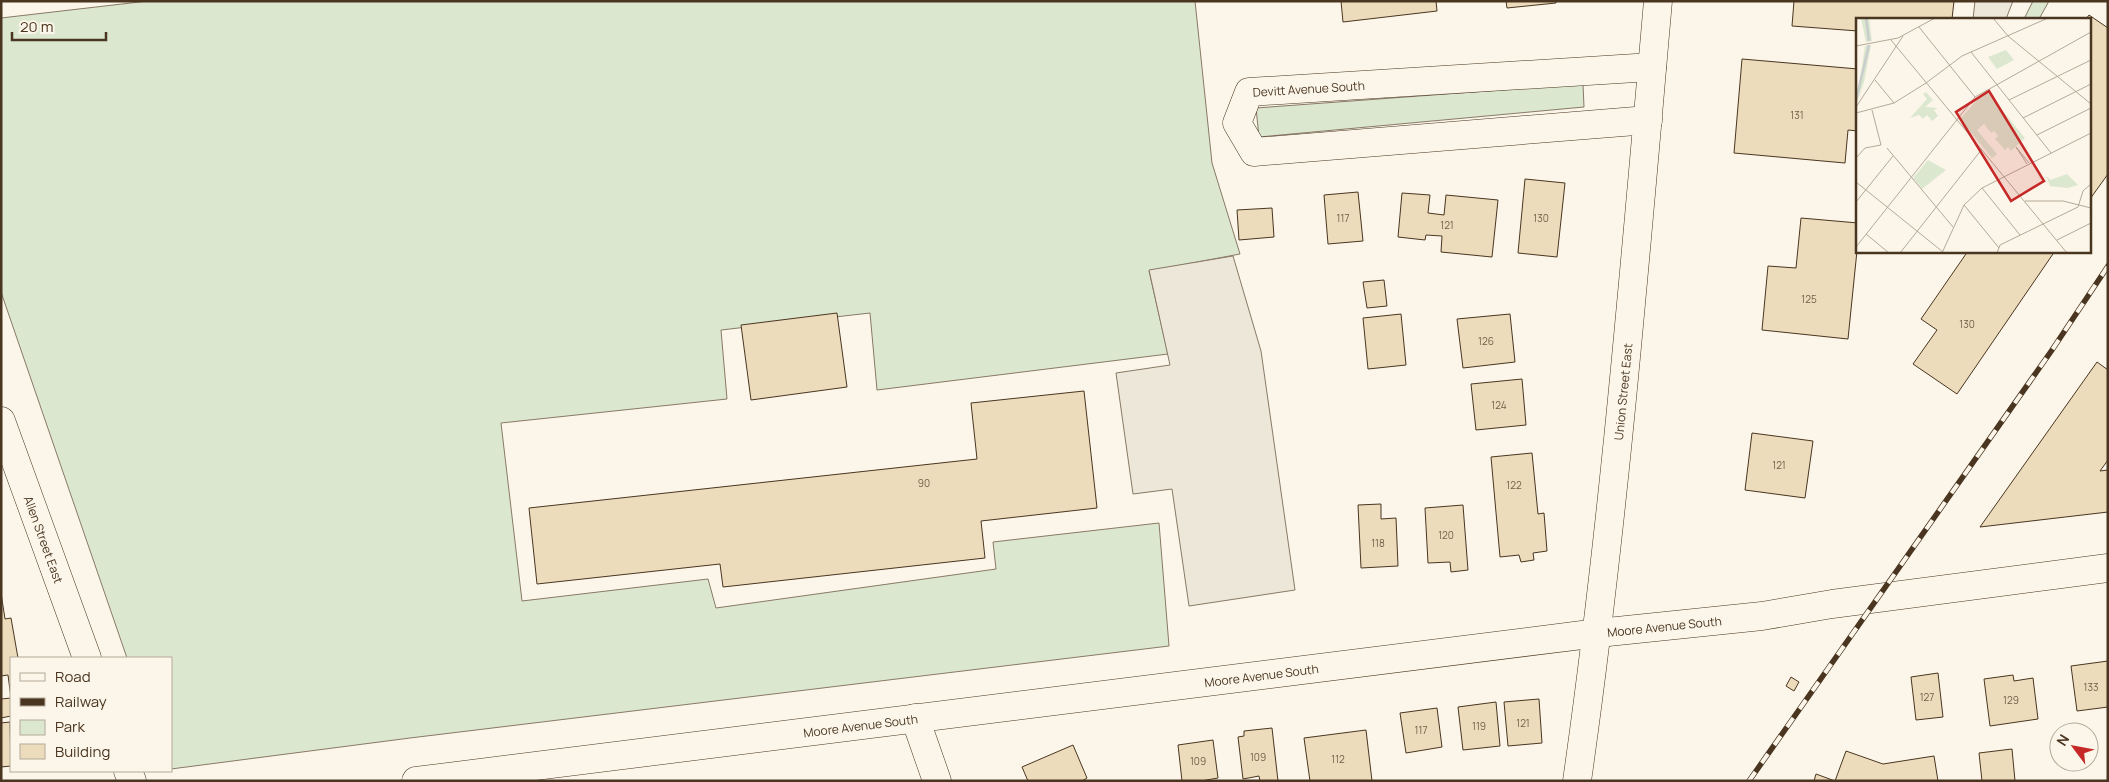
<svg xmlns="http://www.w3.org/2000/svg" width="2109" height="782" font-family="Manrope,sans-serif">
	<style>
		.green { fill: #dce7d0; stroke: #887966 }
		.parking { fill: #ede7d9; stroke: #887966 }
		.building { fill: #ecdcbc; stroke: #4a3520 }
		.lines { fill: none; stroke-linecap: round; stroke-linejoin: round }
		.street-casing { stroke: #4a3520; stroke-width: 29 }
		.secondary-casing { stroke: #4a3520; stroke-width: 29 }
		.street { stroke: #fbf6e9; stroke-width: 28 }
		.secondary { stroke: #fbf6e9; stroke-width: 28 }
		.rail-casing { stroke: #4a3520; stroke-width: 5.5 }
		.rail { stroke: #fbf6e9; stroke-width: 4; stroke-dasharray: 11; stroke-linecap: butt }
		.labels { text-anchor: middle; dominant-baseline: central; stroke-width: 4; stroke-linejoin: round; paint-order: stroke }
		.number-label { font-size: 10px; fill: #725f47 }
		.street-label { font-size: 12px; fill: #4a3520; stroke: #fbf6e9 }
		.inset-river { fill: none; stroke: #c9cecd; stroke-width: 2.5 }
		.inset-road { fill: none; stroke: #b4a999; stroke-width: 1 }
		.view { fill: #c62828; fill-opacity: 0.15; stroke: #c62828; stroke-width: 2.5 }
		.inset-edge { fill: none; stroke: #4a3520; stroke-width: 2.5 }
	</style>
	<rect width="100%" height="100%" fill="#fbf6e9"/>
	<g class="green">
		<path d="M148,1H1195L1212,163L1240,254L1149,271L1168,354L877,390L870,313L721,330L727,399L501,423L522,601L708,579L716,608L996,569L993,542L1159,523L1169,646L410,738L171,769V658H127L1,292V18Z"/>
		<path d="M2033,1H2049L2039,19H2024Z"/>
		<path d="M1583,84L1584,107L1259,137L1256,108Z"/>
	</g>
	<g class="parking">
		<path d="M1975,1H2013L2006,19H1973Z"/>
		<path d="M1233,256L1261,351L1295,590L1189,606L1172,489L1133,494L1116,373L1170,365L1149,270Z"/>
	</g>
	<g class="building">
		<path d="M1341,1H1436L1437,11L1343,22Z"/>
		<path d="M1506,1H1556V3L1507,8Z"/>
		<path d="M1794,1H1954L1952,19H1858V31L1792,26Z"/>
		<path d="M2089,15L2108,28V174L2090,199V19H2086Z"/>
		<path d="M1742,59L1858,69L1856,99L1858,100V131L1848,130L1845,163L1734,153Z"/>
		<path d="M1525,179L1565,183L1557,257L1518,253Z"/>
		<path d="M1358,192L1363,241L1328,244L1324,195Z"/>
		<path d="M1402,193L1430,195L1428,213L1444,215L1446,195L1498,200L1492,257L1441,252L1442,236L1426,235L1425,240L1398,237Z"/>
		<path d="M1272,208L1274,237L1239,240L1237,210Z"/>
		<path d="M1801,218L1858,223V241L1848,339L1762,330L1768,266L1796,268Z"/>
		<path d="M1968,251H2055L1957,394L1913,364L1937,330L1921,319Z"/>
		<path d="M1384,280L1387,306L1367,308L1363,282Z"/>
		<path d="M837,313L847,387L751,400L741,325Z"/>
		<path d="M1401,314L1406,365L1368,369L1363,318Z"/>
		<path d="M1510,314L1515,362L1463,368L1457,319Z"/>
		<path d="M2097,362L2108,370V460L2100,471L2108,470V512L1980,527Z"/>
		<path d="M1522,379L1526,425L1476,430L1471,384Z"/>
		<path d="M1084,391L1097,508L981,521L985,558L723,587L720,564L537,584L529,508L977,459L971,403Z"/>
		<path d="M1752,433L1813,441L1805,498L1745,490Z"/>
		<path d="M1532,453L1538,514L1544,513L1547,551L1533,553L1534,560L1521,562L1519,555L1500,557L1491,457Z"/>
		<path d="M1381,504V519L1396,518L1398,566L1361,568L1358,505Z"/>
		<path d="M1463,505L1468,570L1451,572L1450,562L1428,563L1425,508Z"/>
		<path d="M1,593L5,619L11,618L18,658H11V716L1,718V699L11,698L8,675L1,676Z"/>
		<path d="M2108,661V707L2077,711L2071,666Z"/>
		<path d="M1938,673L1943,717L1916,720L1911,677Z"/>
		<path d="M2013,675L2014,681L2033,678L2038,719L1990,726L1984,679Z"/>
		<path d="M1791,677L1799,682L1794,691L1786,686Z"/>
		<path d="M1539,699L1542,743L1508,746L1504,702Z"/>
		<path d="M1496,702L1500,746L1463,750L1458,707Z"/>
		<path d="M1437,708L1442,747L1406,753L1400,713Z"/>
		<path d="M10,722L11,766L1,767V723Z"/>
		<path d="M1272,728L1278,781H1260L1259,776L1243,779L1238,737L1244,736V731Z"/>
		<path d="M1366,730L1372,781H1310L1304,738Z"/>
		<path d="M1213,740L1218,778L1201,781H1182L1178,745Z"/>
		<path d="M1073,745L1087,778L1082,781H1028L1022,767Z"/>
		<path d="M2012,749L2015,781H1982L1979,753Z"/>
		<path d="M1846,751L1883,764L1934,756L1938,781H1835Z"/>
		<path d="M1816,774L1835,781H1814Z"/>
	</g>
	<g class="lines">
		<defs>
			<g id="street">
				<path id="s1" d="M1648,120L1254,152L1237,123L1249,92L1652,67"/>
				<path id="s2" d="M1,421L87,658"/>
				<path d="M915,718L937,781"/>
				<path d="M128,771L132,781"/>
				<path id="s3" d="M416,781L1598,633L1762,616L1832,604L2108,568"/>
			</g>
			<g id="secondary">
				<path id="s4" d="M1577,781C1614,522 1635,261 1658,1"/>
			</g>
		</defs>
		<use href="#street" class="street-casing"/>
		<use href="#secondary" class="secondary-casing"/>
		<use href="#street" class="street"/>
		<use href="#secondary" class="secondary"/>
		<defs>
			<path id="rail" d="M1749,781L2052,350L2108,266"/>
		</defs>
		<use href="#rail" class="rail-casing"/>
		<use href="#rail" class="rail"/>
	</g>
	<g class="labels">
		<g class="number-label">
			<text x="1797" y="115">131</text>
			<text x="1343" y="218">117</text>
			<text x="1541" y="218">130</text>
			<text x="1447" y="225">121</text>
			<text x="1809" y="299">125</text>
			<text x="1967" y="324">130</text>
			<text x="1486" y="341">126</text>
			<text x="1499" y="405">124</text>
			<text x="1779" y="465">121</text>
			<text x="924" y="483">90</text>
			<text x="1514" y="485">122</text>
			<text x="1446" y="535">120</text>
			<text x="1378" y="543">118</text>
			<text x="2091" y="687">133</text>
			<text x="1927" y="697">127</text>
			<text x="2011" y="700">129</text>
			<text x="1523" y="723">121</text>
			<text x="1479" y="726">119</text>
			<text x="1421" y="730">117</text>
			<text x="1258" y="757">109</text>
			<text x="1338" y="759">112</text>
			<text x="1198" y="761">109</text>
		</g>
		<g class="street-label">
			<text stroke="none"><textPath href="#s1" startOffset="522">Devitt Avenue South</textPath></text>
			<text stroke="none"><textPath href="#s4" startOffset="392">Union Street East</textPath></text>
			<text stroke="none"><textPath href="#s2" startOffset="126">Allen Street East</textPath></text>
			<text stroke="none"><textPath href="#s3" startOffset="1258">Moore Avenue South</textPath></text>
			<text stroke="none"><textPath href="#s3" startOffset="852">Moore Avenue South</textPath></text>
			<text stroke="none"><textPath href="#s3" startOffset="448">Moore Avenue South</textPath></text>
		</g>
	</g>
	<g transform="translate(1856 18)">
		<rect width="235" height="235" fill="#fbf6e9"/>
		<path d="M5,0H13L16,23L10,24ZM15,27L8,64L0,87L9,28ZM150,32L158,42L141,51L132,39ZM130,72L169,120L155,133L152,129L149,132L139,121L142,118L138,113L135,115L128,106L121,112L141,136L136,140L104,101ZM70,74L77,82L69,89L82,90L78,92L82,98L76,103L71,97L77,91L67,101L63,97L54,100L71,81L67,76ZM72,142L90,152L66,171L57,160ZM211,156L222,167L211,170L194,168L191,160H183L182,157L184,160L192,159L194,162Z" fill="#dce7d0"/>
		<path class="inset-river" d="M10,0L13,23M0,82L13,27"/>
		<path class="inset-road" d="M137,0L152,18L235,86M63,9L119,79M35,22L211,235M0,28L42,20L79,0M115,34L195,135M19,62L38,85M153,82L235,42M0,89L47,18M0,95L38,85L70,65L106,38L192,0M167,100L235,66M181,117L235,90M31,130L97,209M0,140L9,130L25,127L16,92M171,146L160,129L173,145M0,164L87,234M126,170L164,217M169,183H207L235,190M0,184L37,138M108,187L143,230M10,216L33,235M201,222L235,205M0,229L119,79L235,14M44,235L126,131M86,235L108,187L126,170L235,115M141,235L144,227L222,189L227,173L235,166"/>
		<path class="view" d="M133,73L188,163L155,183L100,94Z"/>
		<rect width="235" height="235" class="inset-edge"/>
	</g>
	<rect width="2109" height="782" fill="none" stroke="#4a3520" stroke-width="5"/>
	<rect x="10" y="657" width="162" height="115" fill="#fbf6e9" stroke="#b4a999"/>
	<rect x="20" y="673" width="25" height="8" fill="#fbf6e9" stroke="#b4a999"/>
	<text x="55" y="682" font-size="15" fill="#4a3520">Road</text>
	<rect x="20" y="698" width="25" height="8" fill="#4a3520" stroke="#b4a999"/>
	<text x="55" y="707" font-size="15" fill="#4a3520">Railway</text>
	<rect x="20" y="720" width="25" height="15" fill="#dce7d0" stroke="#b4a999"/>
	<text x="55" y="732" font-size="15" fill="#4a3520">Park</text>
	<rect x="20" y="744" width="25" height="15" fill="#ecdcbc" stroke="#b4a999"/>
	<text x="55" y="757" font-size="15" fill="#4a3520">Building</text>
	<g transform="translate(2074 747) rotate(302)"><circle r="24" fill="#fbf6e9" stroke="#b4a999"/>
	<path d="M0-4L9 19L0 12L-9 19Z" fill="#c62828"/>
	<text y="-8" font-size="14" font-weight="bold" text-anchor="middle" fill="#4a3520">N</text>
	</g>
	<path d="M12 32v8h94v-8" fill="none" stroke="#4a3520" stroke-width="2.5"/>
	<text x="20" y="32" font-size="15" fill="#4a3520" stroke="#fbf6e9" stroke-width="4" paint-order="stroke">20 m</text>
</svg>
